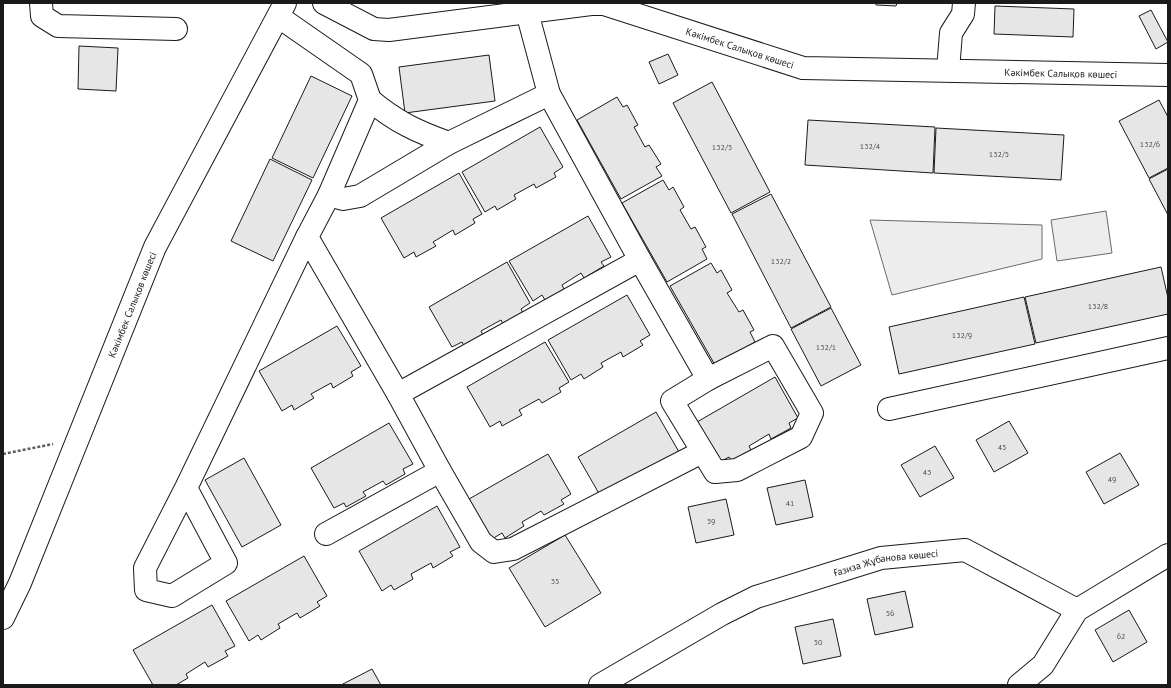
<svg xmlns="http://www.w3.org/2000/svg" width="1171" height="688" font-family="'PT Sans',sans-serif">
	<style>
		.green { fill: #ededed; stroke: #6a6a6a }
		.building { fill: #e6e6e6; stroke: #1a1a1a }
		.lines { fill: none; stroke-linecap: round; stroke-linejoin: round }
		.minor-casing { stroke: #1a1a1a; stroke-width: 24 }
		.path { stroke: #5f5f5f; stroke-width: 2.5; stroke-dasharray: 3 2; stroke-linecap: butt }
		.minor { stroke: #fff; stroke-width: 22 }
		.labels { text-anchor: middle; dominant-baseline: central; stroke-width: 3; stroke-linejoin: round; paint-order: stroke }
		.number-label { font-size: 8px; fill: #4d4d4d }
		.street-label { font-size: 10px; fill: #1a1a1a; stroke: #fff }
	</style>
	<rect width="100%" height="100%" fill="#fff"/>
	<g class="green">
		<path d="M1106,211L1112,253L1057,261L1051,220Z"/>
		<path d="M870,220L1042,225V259L892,295Z"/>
	</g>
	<g class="building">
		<path d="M876,3H897L896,6L876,5Z"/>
		<path d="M995,6L1074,9L1073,37L994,34Z"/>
		<path d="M1151,10L1168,42L1156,49L1139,16Z"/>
		<path d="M79,46L118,48L116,91L78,89Z"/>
		<path d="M668,54L678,75L659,84L649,62Z"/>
		<path d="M489,55L495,101L405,113L399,67Z"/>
		<path d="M311,76L352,96L313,178L272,158Z"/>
		<path d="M712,82L770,192L731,213L673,103Z"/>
		<path d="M617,97L623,107L627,105L638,125L634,127L645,147L649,145L661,164L656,167L662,176L621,199L577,120Z"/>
		<path d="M1159,100L1168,117V168L1149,178L1119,121Z"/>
		<path d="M808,120L935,127L933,173L805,165Z"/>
		<path d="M540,127L563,167L554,173L556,177L536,188L534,184L514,195L516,199L497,210L495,206L485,212L462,172Z"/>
		<path d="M936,128L1064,135L1061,180L934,173Z"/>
		<path d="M270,159L312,180L273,261L231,241Z"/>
		<path d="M1168,169V215L1149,179Z"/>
		<path d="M459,173L482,214L473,219L475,223L455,235L453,230L433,242L436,246L416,257L414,252L404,258L381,218Z"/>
		<path d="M663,180L669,190L673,187L684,207L680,210L691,229L695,227L706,247L702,249L707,259L667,282L622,203Z"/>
		<path d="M771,194L831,307L791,328L732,214Z"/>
		<path d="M588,216L611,257L601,262L604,266L584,278L581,273L562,285L564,289L545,300L542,295L533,301L509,261Z"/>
		<path d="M507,262L530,303L521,309L523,313L503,324L501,320L481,331L483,335L464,346L462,342L452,347L429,307Z"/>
		<path d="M711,263L717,273L721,270L732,290L727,293L739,312L743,310L754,330L750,332L755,342L715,365L670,286Z"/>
		<path d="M1161,267L1168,298V314L1036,343L1025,297Z"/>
		<path d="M627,295L650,335L640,341L643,345L623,357L621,352L601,363L603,367L584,379L581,374L571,380L548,340Z"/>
		<path d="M1024,297L1035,344L899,374L889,327Z"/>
		<path d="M831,308L861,365L821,386L791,329Z"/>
		<path d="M337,326L361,366L351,372L353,376L333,388L331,383L311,394L314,398L294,410L292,405L282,411L259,371Z"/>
		<path d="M545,342L569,382L559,388L561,392L542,403L539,399L519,410L522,415L502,426L500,421L490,427L467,387Z"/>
		<path d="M775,377L798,418L789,423L791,428L771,439L769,434L749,446L751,450L732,461L729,457L720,462L697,422Z"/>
		<path d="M656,412L679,452L601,497L578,457Z"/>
		<path d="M1009,421L1028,453L994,472L976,440Z"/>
		<path d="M389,423L413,464L403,469L405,474L386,485L383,481L363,492L366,496L346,507L344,503L334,508L311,468Z"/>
		<path d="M935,446L954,478L920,497L901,465Z"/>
		<path d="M1120,453L1139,485L1104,504L1086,472Z"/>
		<path d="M548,454L571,494L561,500L564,504L544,515L541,511L522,522L524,526L505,538L502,533L492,539L469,499Z"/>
		<path d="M244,458L281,525L242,547L205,480Z"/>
		<path d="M805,480L813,517L776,525L767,488Z"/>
		<path d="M726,499L734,535L696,543L688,507Z"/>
		<path d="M437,506L460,547L450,552L453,556L433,568L431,563L411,574L413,579L394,590L391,585L382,591L359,551Z"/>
		<path d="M565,535L601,593L545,627L509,568Z"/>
		<path d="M304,556L327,596L317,602L320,606L300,618L297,613L278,624L280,628L261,640L258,635L249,641L226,601Z"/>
		<path d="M905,591L913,627L875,635L867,599Z"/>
		<path d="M212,605L235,646L225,651L228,656L208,667L205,662L186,674L188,678L176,685H153L133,650Z"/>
		<path d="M1129,610L1147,642L1113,662L1095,630Z"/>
		<path d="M833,619L841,656L803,664L795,627Z"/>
		<path d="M372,669L381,685H341Z"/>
	</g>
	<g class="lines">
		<defs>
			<g id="minor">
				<path d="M41,3L42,16L58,26L176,29"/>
				<path id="s1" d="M324,3L374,29L389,30L591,4H604L803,68L1168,75"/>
				<path d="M527,12L549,94L640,260L708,379"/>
				<path d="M279,17L361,74L370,100L329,195L307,237L398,394"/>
				<path d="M948,70L951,33L963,14L964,3"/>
				<path d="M370,100C396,122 418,132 449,143"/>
				<path d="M329,195L343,199L360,196L449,143L549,94"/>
				<path d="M640,260L398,394L440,471L481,542L494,552L513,549L702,452"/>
				<path d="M773,346L812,413L801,437L737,470L715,472L672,401L708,379Z"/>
				<path d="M889,409L1168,348"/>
				<path d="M186,488L226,563L172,596L146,590L145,568L186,488L307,237"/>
				<path d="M326,534L440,471"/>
				<path id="s2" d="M3,618L20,583L155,247L285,3"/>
				<path id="s3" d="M600,685L722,614L756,597L881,558L965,550L1077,610L1168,555"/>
				<path d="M1019,685L1043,665L1077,610"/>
			</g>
		</defs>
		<use href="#minor" class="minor-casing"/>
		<path class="path" d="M3,454L53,444"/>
		<use href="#minor" class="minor"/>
	</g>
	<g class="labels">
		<g class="number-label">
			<text x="1150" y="144">132/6</text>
			<text x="870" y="146">132/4</text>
			<text x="722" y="147">132/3</text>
			<text x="999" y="154">132/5</text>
			<text x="781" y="261">132/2</text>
			<text x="1098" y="306">132/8</text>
			<text x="962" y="335">132/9</text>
			<text x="826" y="347">132/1</text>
			<text x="1002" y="447">45</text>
			<text x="927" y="472">43</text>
			<text x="1112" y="479">49</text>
			<text x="790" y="503">41</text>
			<text x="711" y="521">39</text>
			<text x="555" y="581">35</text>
			<text x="890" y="613">56</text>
			<text x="1121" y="636">62</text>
			<text x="818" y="642">50</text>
		</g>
		<g class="street-label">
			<text stroke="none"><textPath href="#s1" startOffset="431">Кәкімбек Салықов көшесі</textPath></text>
			<text stroke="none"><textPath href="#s1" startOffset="755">Кәкімбек Салықов көшесі</textPath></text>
			<text stroke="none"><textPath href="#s2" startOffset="339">Кәкімбек Салықов көшесі</textPath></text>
			<text stroke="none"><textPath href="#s3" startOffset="314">Ғазиза Жұбанова көшесі</textPath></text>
		</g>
	</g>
	<rect width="1171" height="688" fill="none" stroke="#1a1a1a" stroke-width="8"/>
</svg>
